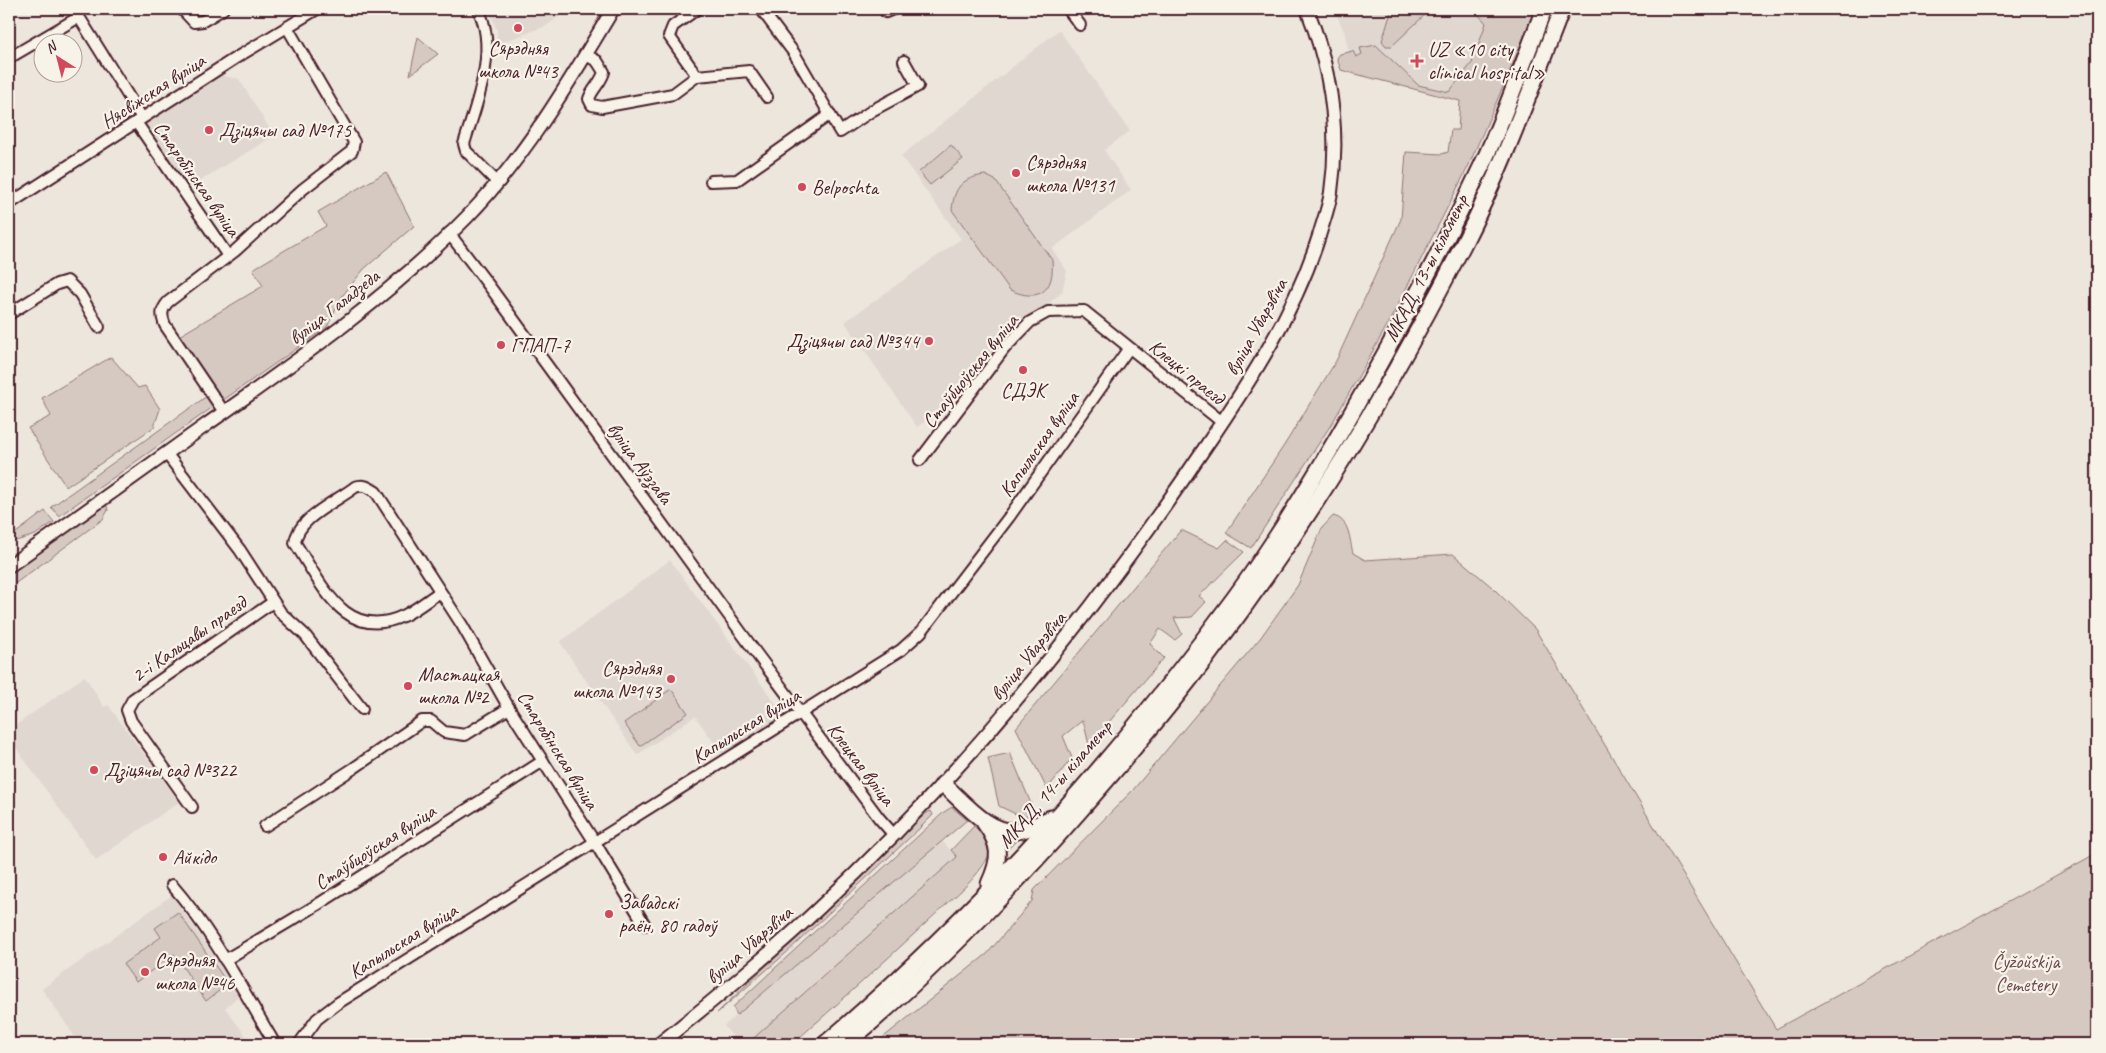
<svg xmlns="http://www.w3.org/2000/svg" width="2106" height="1053" font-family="Caveat,sans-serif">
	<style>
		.built { fill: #e0d7d0 }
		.green { fill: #d5c9c2; stroke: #907476 }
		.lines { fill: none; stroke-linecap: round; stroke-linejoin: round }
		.minor-casing { stroke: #4a1f2b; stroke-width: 14 }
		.major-casing { stroke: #4a1f2b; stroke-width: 16 }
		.highway-casing { stroke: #4a1f2b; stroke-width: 19 }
		.minor { stroke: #f7f3e8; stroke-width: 10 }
		.major { stroke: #f7f3e8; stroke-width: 12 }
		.highway { stroke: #f7f3e8; stroke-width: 15 }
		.poi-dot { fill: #d1495b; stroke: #f7f3e8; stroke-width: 2 }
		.labels { text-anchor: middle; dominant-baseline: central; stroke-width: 4.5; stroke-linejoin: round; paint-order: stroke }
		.poi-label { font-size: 20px; fill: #4a1f2b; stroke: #f7f3e8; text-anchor: start }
		.street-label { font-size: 20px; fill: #4a1f2b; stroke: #f7f3e8 }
		.park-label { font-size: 20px; fill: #6d4a51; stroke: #f7f3e8 }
	</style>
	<rect width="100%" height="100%" fill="#ece6dd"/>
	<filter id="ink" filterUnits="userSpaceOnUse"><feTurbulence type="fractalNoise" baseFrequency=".02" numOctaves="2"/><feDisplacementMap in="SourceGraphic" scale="10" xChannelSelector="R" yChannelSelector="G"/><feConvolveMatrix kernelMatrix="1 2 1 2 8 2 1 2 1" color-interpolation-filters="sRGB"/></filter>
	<g filter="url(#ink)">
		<g class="built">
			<path d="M489,9H569L546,26L497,44V30Z"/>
			<path d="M1334,9H1501L1469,102L1354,74L1344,31Z"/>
			<path d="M1059,30L1130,131L1104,150L1131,190L1052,249L1067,271L1062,292L1038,313L1025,319L1018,316L959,397L917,427L845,322L961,239L901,156Z"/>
			<path d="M218,75L239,79L274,136L186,189L145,123Z"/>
			<path d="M670,560L784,715L723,755L695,716L637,755L560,642Z"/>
			<path d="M85,676L104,707L108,705L179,802L96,860L9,738V730Z"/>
			<path d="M938,837L957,857L747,1044H739L724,1026Z"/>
			<path d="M172,895L240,994L225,1008L252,1044H80L42,989Z"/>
		</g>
		<g class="green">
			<path d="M1392,9H1431L1392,46H1386L1382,41Z"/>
			<path d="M1473,9H1535L1512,66L1468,167L1389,322L1334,420L1251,548L1226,533L1285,444L1336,361L1401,219L1406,152L1442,154L1448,152L1451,130H1458L1460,101L1352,73L1341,70L1337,58L1340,54L1353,51L1356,57L1362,54L1360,48L1376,45L1418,85L1449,92L1472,63L1486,23Z"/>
			<path d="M418,37L438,54L410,75Z"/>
			<path d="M951,145L963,159L930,185L919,172Z"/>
			<path d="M386,172L414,226L364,269L343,295L327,327L222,401L179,336L263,286L253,269L326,226L318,212Z"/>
			<path d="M985,175L995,180L1052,260C1055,291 1039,303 1010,290L952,210C954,187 962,178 985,175Z"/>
			<path d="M111,357L138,388L145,386L160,409L154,427L66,487L28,428L51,416L42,398Z"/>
			<path d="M207,396L213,407L59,516L51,507Z"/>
			<path d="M106,503L108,510L103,519L9,588V573Z"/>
			<path d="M45,511L54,522L35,535L16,541L12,536Z"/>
			<path d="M1333,516C1350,520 1349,538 1353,553L1365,560L1453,554L1493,588L1535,629L1776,1029L2097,853V1044H875L987,954L1032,901L1034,890L1133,790L1261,637L1298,585L1322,528Z"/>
			<path d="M1181,530L1219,548L1227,540L1244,552L1199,596L1206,602L1192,617L1174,618L1182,634L1175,640L1160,629L1150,644L1164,658L1089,745L1083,720L1063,736L1072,758L1047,789L1016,728Z"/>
			<path d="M671,689L688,713L640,746L624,723Z"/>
			<path d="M1010,753L1034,811L1024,818L999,806L988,758Z"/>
			<path d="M952,807L967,820L737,1015L733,1007L944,812Z"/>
			<path d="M931,811L933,815L921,827L785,954L717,1013L915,823L928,812Z"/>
			<path d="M974,826L986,838L991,851C978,880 950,900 927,922C883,963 838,1004 792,1044H747L957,857L951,850Z"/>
			<path d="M1023,834L1002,855L1000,837Z"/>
			<path d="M178,912L228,984L206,1001L174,954L136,982L123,964L161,937L155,928Z"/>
		</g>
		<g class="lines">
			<defs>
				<g id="minor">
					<path d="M74,9L142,118"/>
					<path d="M182,9L194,22L203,21L223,9"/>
					<path d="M478,9C499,50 476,104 464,144L466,151L497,182"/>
					<path d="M697,9L673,26L669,36L697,76"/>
					<path d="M761,9L794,53L840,132L873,110L918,86L904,61"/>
					<path d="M884,9L886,12L893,9"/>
					<path d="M1068,9L1080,25"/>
					<path d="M586,55L597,61L604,72C601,83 592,89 589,99L592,105L602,107L673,94L697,76L749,71L767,97"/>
					<path d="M9,58L79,17"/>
					<path d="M9,83V91"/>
					<path d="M136,122L228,256"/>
					<path d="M711,181L737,180L829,115"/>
					<path d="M9,204L234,59L317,9"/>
					<path d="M449,233L490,287L756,653L879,818L894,835"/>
					<path d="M9,314L57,284L67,281L80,294L99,327"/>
					<path d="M224,412L165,325C161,315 161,310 168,302L235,251L303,189L352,151L354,142L287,27"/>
					<path d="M166,453L240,550L281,613L305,635L362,709"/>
					<path d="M920,460L1004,349L1030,322L1048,312L1084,311L1222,422"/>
					<path d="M440,592C429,599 417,609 405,615C345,644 322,584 295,543C297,518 336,502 355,487C364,484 368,487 376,492L462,625L509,708L594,841L645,925"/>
					<path d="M192,807L131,721L127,710L133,699L273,602"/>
					<path d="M265,826L354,768L422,721H431L444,732L465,735L509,708"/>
					<path d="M172,885C213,932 243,991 275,1044"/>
					<path d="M225,960L317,905L543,761"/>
					<path d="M299,1044L317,1019L338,1003L901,650L921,632L1009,517L1129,348"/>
				</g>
				<g id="major">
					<path d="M9,566C74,519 140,472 206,425C297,361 389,297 467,217C526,156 570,81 613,9"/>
					<path d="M659,1044C713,1001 767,957 817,910C966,772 1093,614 1206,446C1251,380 1295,312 1319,236C1323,222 1329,207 1331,192C1340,130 1330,67 1307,9"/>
				</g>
				<g id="highway">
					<path d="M943,784C963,801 988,834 1017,831C1029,830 1040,823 1051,818"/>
					<path d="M984,822C1001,845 1001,858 989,884"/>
					<path d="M825,1044C978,913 1116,760 1235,597C1279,537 1318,472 1355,407C1400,328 1444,246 1483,163C1506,113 1524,60 1544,9"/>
					<path d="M846,1044C929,974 1005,896 1077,814C1122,763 1166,711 1207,657C1305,529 1390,388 1463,245C1502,169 1531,88 1562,9"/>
				</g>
			</defs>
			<use href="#minor" class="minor-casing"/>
			<use href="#major" class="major-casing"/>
			<use href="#highway" class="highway-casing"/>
			<use href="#minor" class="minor"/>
			<use href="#major" class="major"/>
			<use href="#highway" class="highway"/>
		</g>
	</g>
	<g class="poi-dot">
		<circle cx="518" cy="28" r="5"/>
		<path d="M1414.5 53.5h5v5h5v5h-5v5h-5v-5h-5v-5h5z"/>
		<circle cx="209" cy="130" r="5"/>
		<circle cx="1016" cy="173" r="5"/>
		<circle cx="802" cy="187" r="5"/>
		<circle cx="929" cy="341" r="5"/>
		<circle cx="501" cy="345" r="5"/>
		<circle cx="1023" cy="370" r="5"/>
		<circle cx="671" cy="679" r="5"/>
		<circle cx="408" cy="686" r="5"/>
		<circle cx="94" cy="770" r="5"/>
		<circle cx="163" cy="857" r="5"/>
		<circle cx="609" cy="914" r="5"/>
		<circle cx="145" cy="972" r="5"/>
	</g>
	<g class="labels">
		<g class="poi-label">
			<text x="518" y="48" text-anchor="middle">Сярэдняя<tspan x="518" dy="23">школа №43</tspan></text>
			<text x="1428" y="49">UZ «10 city<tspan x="1428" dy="23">clinical hospital»</tspan></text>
			<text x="219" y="130">Дзіцячы сад №175</text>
			<text x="1026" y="162">Сярэдняя<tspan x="1026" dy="23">школа №131</tspan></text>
			<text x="812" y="187">Belposhta</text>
			<text x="919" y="341" text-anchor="end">Дзіцячы сад №344</text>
			<text x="511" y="345">ГПАП-7</text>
			<text x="1023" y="390" text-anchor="middle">СДЭК</text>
			<text x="661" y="668" text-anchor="end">Сярэдняя<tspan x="661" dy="23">школа №143</tspan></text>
			<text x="418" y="674">Мастацкая<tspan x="418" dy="23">школа №2</tspan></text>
			<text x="104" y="770">Дзіцячы сад №322</text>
			<text x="173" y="857">Айкідо</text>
			<text x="619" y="902">Завадскі<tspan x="619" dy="23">раён, 80 гадоў</tspan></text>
			<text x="155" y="960">Сярэдняя<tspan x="155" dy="23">школа №46</tspan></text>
		</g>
		<g class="street-label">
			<text transform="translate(153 91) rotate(-33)">Нясвіжская вуліца</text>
			<text transform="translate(197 179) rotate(55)">Старобінская вуліца</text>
			<text transform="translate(1426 268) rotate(-63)">МКАД, 13-ы кіламетр</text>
			<text transform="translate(334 307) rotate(-38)">вуліца Галадзеда</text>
			<text transform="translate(1256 327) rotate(-61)">вуліца Убарэвіча</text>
			<text transform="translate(970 371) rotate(-51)">Стаўбцоўская вуліца</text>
			<text transform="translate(1187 372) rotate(39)">Клецкі праезд</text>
			<text transform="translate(1039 444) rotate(-55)">Капыльская вуліца</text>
			<text transform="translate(640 463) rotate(54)">вуліца Аўэзава</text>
			<text transform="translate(189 639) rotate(-35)">2-і Кальцавы праезд</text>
			<text transform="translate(1028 656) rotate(-51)">вуліца Убарэвіча</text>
			<text transform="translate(746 726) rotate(-32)">Капыльская вуліца</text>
			<text transform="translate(558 750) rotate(58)">Старобінская вуліца</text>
			<text transform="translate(861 764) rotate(53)">Клецкая вуліца</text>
			<text transform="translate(1055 784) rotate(-49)">МКАД, 14-ы кіламетр</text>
			<text transform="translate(375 847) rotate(-33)">Стаўбцоўская вуліца</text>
			<text transform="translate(403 941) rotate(-32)">Капыльская вуліца</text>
			<text transform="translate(749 945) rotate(-41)">вуліца Убарэвіча</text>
		</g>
		<g class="park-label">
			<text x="2026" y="961">Čyžoŭskija<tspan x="2026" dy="23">Cemetery</tspan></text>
		</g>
	</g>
	<rect width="2106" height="1053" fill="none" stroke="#f7f3e8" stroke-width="30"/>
	<rect x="15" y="15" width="2076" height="1023" fill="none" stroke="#4a1f2b" stroke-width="2" filter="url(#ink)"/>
	<g transform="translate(58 58) rotate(324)"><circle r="24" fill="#f7f3e8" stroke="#b29e9c"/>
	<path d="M0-4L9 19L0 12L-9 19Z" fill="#d1495b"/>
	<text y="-8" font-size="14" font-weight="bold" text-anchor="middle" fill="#4a1f2b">N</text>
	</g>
</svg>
